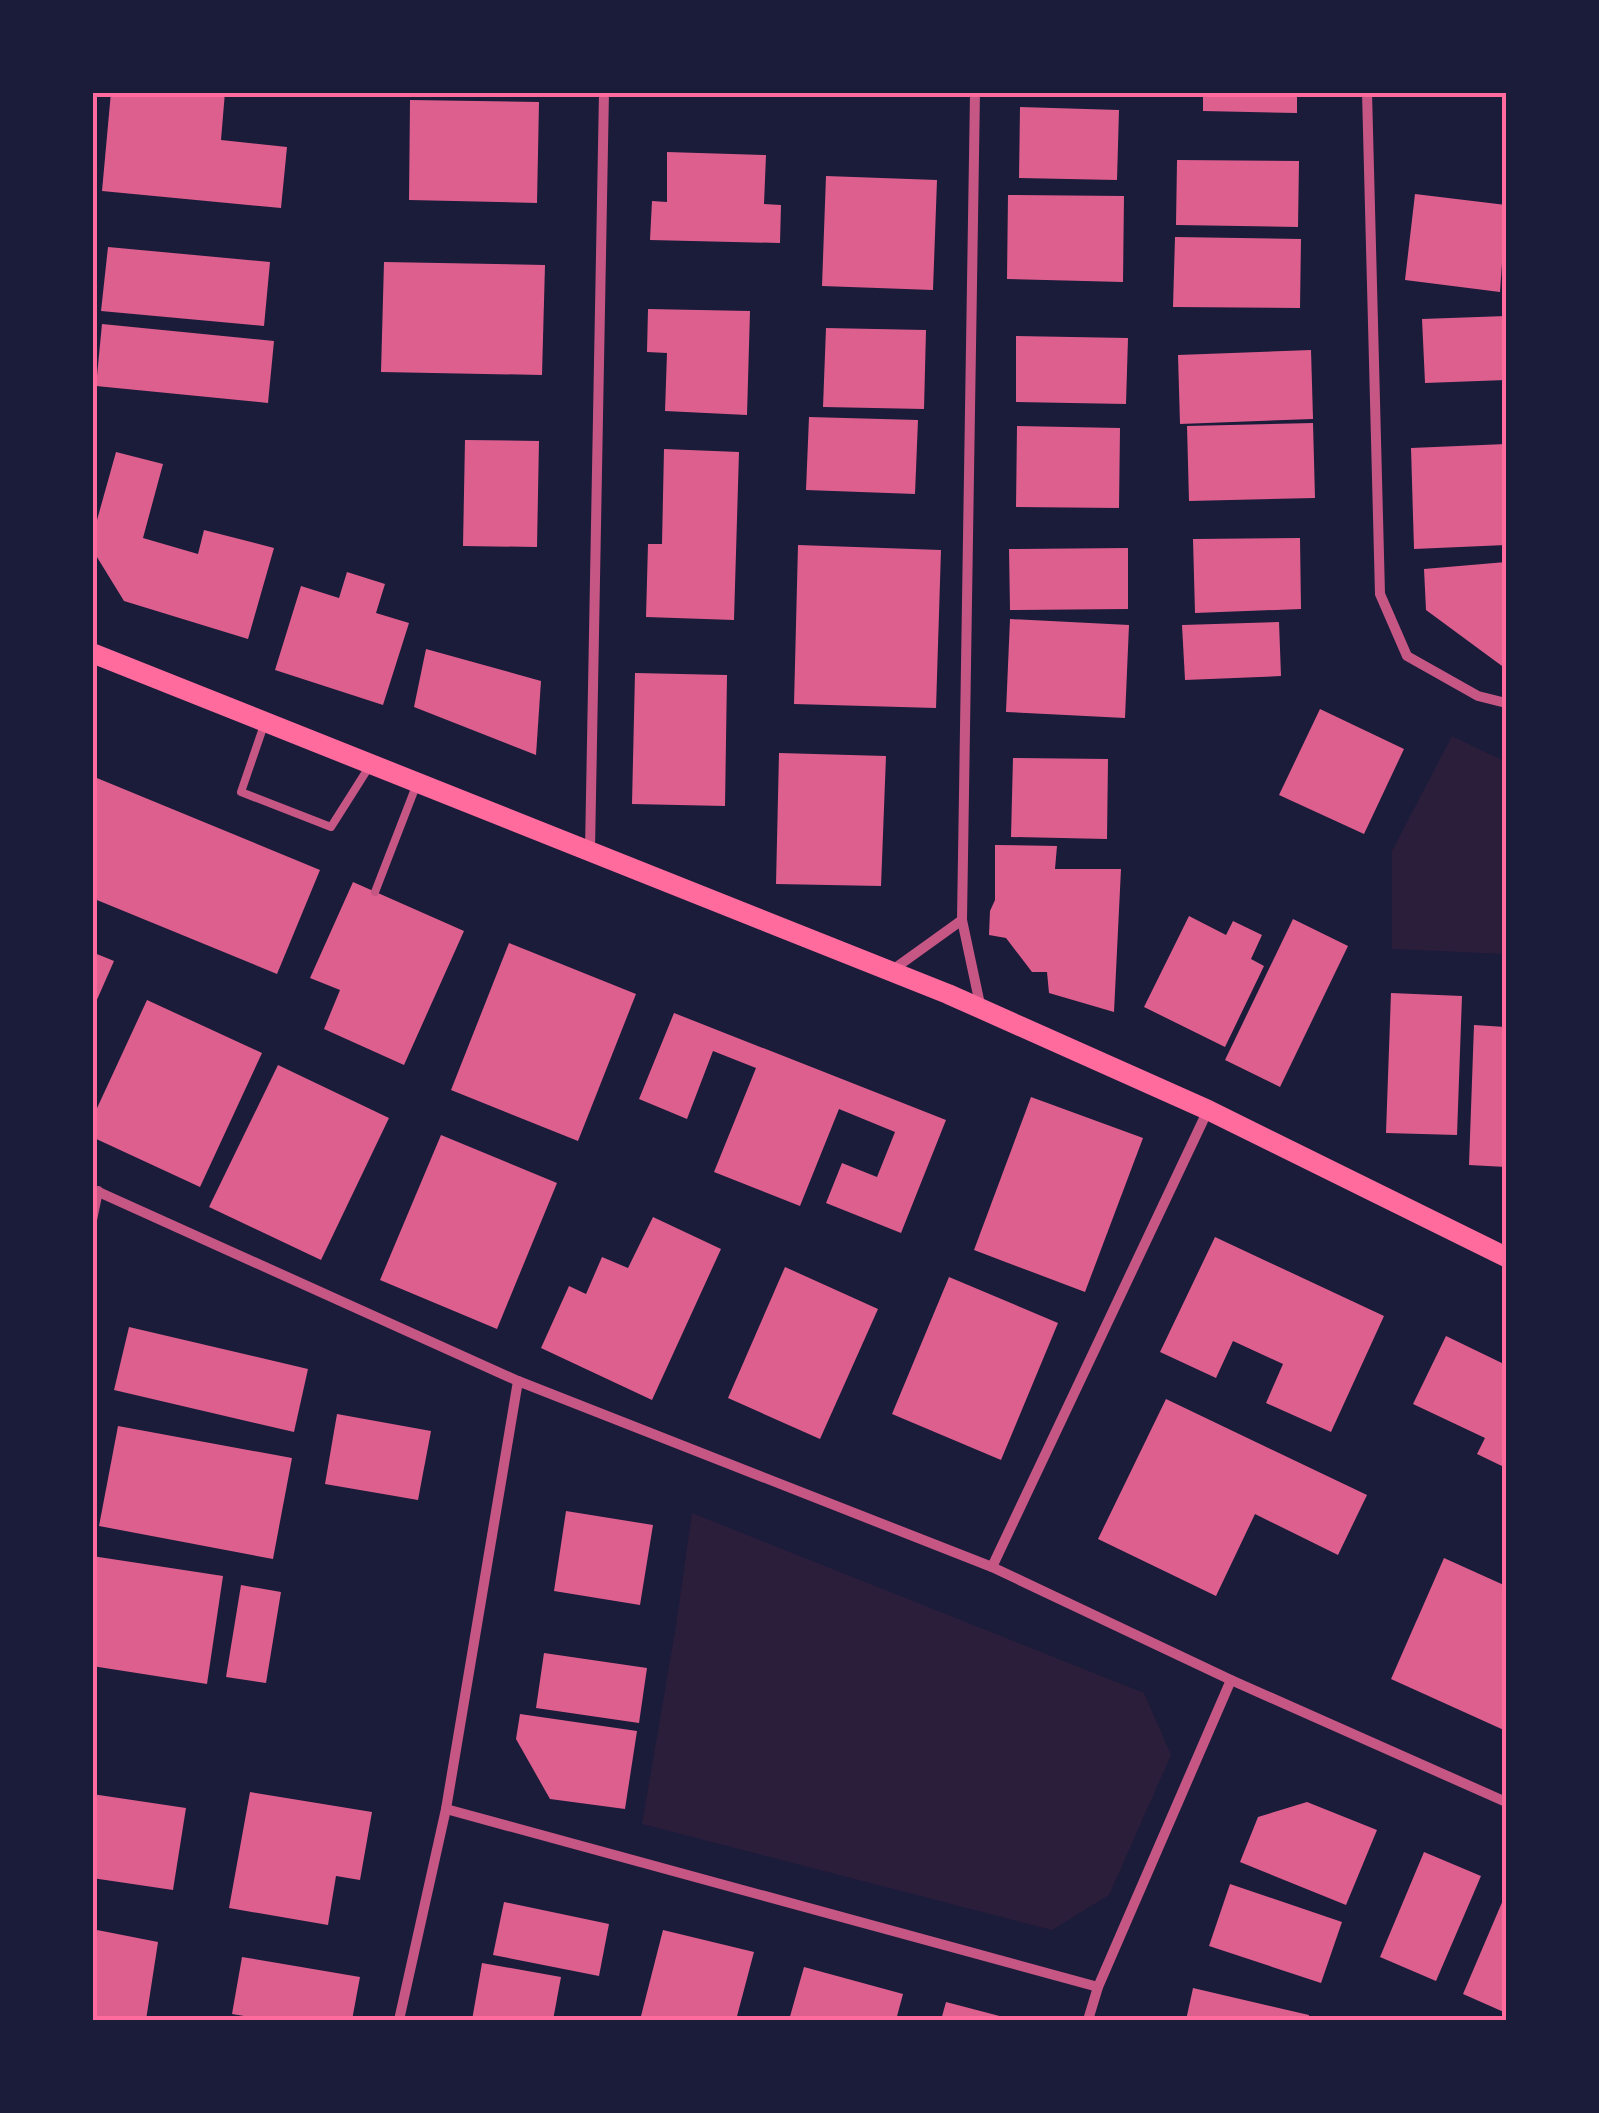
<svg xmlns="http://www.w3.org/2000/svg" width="1599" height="2113" font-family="'Source Serif 4',serif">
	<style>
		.green { fill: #2a1e3b }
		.building { fill: #dd5f8e }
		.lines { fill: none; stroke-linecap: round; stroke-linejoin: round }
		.service { stroke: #c65784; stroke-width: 8 }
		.minor { stroke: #c65784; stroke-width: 10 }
		.secondary { stroke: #ff6b9d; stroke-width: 20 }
		.neatline { fill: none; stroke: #ff6b9d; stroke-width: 4 }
	</style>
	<rect width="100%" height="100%" fill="#1b1b3a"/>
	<g class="green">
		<path d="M1452,736L1506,762V954L1392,949V851Z"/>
		<path d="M692,1513L1144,1693L1171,1755L1109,1895L1052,1930L642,1824L676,1626Z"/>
	</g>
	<g class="building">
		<path d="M111,92H225L221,140L287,147L281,208L102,191Z"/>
		<path d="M1203,92H1297V113L1203,111Z"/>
		<path d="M410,100L539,102L537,203L409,200Z"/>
		<path d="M1020,107L1119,110L1117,180L1019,178Z"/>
		<path d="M667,152L766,155L764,204L781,205L780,243L650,240L652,201L667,202Z"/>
		<path d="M1177,160L1299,161L1298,227L1176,225Z"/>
		<path d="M826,176L937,180L933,290L822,286Z"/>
		<path d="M1415,194L1506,205L1500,292L1405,280Z"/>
		<path d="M1008,195L1124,196L1123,282L1007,279Z"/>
		<path d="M1175,237L1301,239L1300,308L1173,307Z"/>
		<path d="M108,247L270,262L264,326L101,311Z"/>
		<path d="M384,262L545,265L542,375L381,372Z"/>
		<path d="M648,309L750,311L747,415L665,411L667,353L647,352Z"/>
		<path d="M1506,316V380L1425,383L1422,319Z"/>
		<path d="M102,324L274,341L268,403L96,386Z"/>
		<path d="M826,328L926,330L924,409L823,407Z"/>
		<path d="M1016,336L1128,338L1126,404L1016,402Z"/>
		<path d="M1311,350L1313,419L1180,424L1178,355Z"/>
		<path d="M809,417L918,420L915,494L806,490Z"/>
		<path d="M1313,423L1315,498L1189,501L1187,426Z"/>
		<path d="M1017,426L1120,428L1119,508L1016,507Z"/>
		<path d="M465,440L539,441L537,547L463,546Z"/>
		<path d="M1506,444V545L1414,549L1411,448Z"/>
		<path d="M664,449L739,452L734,620L646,617L648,544H662Z"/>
		<path d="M116,452L163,464L143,538L198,554L204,530L274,548L248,639L124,601L92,549V538Z"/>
		<path d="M1300,538L1301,609L1195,613L1193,539Z"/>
		<path d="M798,545L941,550L936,708L794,704Z"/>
		<path d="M1128,548V609L1010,610L1009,549Z"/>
		<path d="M1506,562V662L1502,666L1426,610L1424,569Z"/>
		<path d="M347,572L385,584L376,613L409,623L383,705L275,670L301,586L339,598Z"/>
		<path d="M1010,619L1129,625L1125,718L1006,712Z"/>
		<path d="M1279,622L1281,676L1185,680L1182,625Z"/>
		<path d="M426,649L541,681L536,755L414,707Z"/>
		<path d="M635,673L727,675L725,806L632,804Z"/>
		<path d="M1320,709L1404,749L1364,834L1279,795Z"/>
		<path d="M779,753L886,756L881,886L776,884Z"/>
		<path d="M1013,758L1108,759L1107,839L1011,837Z"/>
		<path d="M92,776L320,870L277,974L92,898Z"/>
		<path d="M995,845L1057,846L1055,869H1121L1114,1012L1049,993L1047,972H1032L1006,938L989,935L990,911L995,900Z"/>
		<path d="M353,882L464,931L404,1065L324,1029L340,990L310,978Z"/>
		<path d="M1189,916L1226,935L1233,921L1262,935L1251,959L1264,966L1225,1047L1144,1007Z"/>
		<path d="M1293,919L1348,946L1280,1087L1225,1060Z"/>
		<path d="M509,943L636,994L578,1141L451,1090Z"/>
		<path d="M92,952L114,961L92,1011Z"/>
		<path d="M1391,993L1462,996L1457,1135L1386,1133Z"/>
		<path d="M147,1000L262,1053L200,1187L92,1137V1119Z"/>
		<path d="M674,1013L946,1120L901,1233L826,1203L842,1163L877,1177L895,1132L839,1109L800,1206L714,1172L756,1068L713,1051L687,1119L639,1099Z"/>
		<path d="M1474,1025L1506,1027V1167L1469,1165Z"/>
		<path d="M278,1065L389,1118L321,1260L209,1207Z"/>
		<path d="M1031,1097L1143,1138L1085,1292L974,1250Z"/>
		<path d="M441,1135L557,1183L497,1329L380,1280Z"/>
		<path d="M653,1217L721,1249L652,1400L541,1348L569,1286L586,1294L602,1257L628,1268Z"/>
		<path d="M1215,1237L1384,1316L1331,1432L1266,1403L1283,1364L1233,1341L1216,1378L1160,1352Z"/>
		<path d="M785,1267L878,1309L820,1439L728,1398Z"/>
		<path d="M949,1277L1058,1323L1001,1460L892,1414Z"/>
		<path d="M129,1327L308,1369L294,1432L114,1390Z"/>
		<path d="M1446,1336L1506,1365V1468L1477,1454L1485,1438L1413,1404Z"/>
		<path d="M1166,1399L1367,1495L1338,1555L1255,1514L1216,1596L1098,1539Z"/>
		<path d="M337,1414L431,1431L418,1500L325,1484Z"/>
		<path d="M118,1426L292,1458L273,1559L99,1526Z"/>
		<path d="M566,1511L653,1525L640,1605L554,1591Z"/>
		<path d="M92,1556L223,1576L207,1684L92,1666Z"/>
		<path d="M1444,1558L1506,1586V1731L1391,1679Z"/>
		<path d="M241,1585L281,1592L266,1683L226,1677Z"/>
		<path d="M544,1653L647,1668L639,1723L536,1708Z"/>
		<path d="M520,1714L637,1731L625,1809L550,1799L516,1739Z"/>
		<path d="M250,1792L372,1812L360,1880L336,1876L328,1925L229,1908Z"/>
		<path d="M92,1794L186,1808L173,1890L92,1878Z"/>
		<path d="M1307,1802L1377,1830L1346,1905L1240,1862L1258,1817Z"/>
		<path d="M1424,1852L1481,1876L1436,1981L1380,1957Z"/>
		<path d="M1230,1884L1342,1922L1321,1983L1209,1946Z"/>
		<path d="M1506,1893V2013L1463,1994Z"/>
		<path d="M504,1902L609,1924L599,1976L493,1955Z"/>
		<path d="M92,1929L158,1942L146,2020H92Z"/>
		<path d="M663,1930L754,1952L736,2020H640Z"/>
		<path d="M242,1957L360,1977L352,2020H267L232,2014Z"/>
		<path d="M482,1963L561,1977L553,2020H472Z"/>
		<path d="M804,1967L903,1994L896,2020H789Z"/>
		<path d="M1193,1988L1309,2015L1308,2020H1186Z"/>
		<path d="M946,2002L1011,2019L1010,2020H941Z"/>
	</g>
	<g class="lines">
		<g class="service">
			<path d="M265,722L241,792L331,827L369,767"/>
			<path d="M375,892L416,786"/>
		</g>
		<g class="minor">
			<path d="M975,92L962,920L981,1009"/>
			<path d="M1367,92L1380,594L1407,656L1478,696L1506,703"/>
			<path d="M590,850L604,92"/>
			<path d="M891,971L962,920"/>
			<path d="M92,1189L518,1381L992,1567L1231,1680L1506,1802"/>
			<path d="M92,1220L98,1191"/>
			<path d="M992,1567L1208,1110"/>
			<path d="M446,1809L1098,1987"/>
			<path d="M399,2020L446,1809L518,1381"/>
			<path d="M1088,2020L1098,1987L1231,1680"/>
		</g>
		<path class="secondary" d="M92,653L948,994L1208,1110L1506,1257"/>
	</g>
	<rect width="1599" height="2113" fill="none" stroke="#1b1b3a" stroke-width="190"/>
	<rect x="95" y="95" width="1409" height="1923" class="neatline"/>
</svg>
